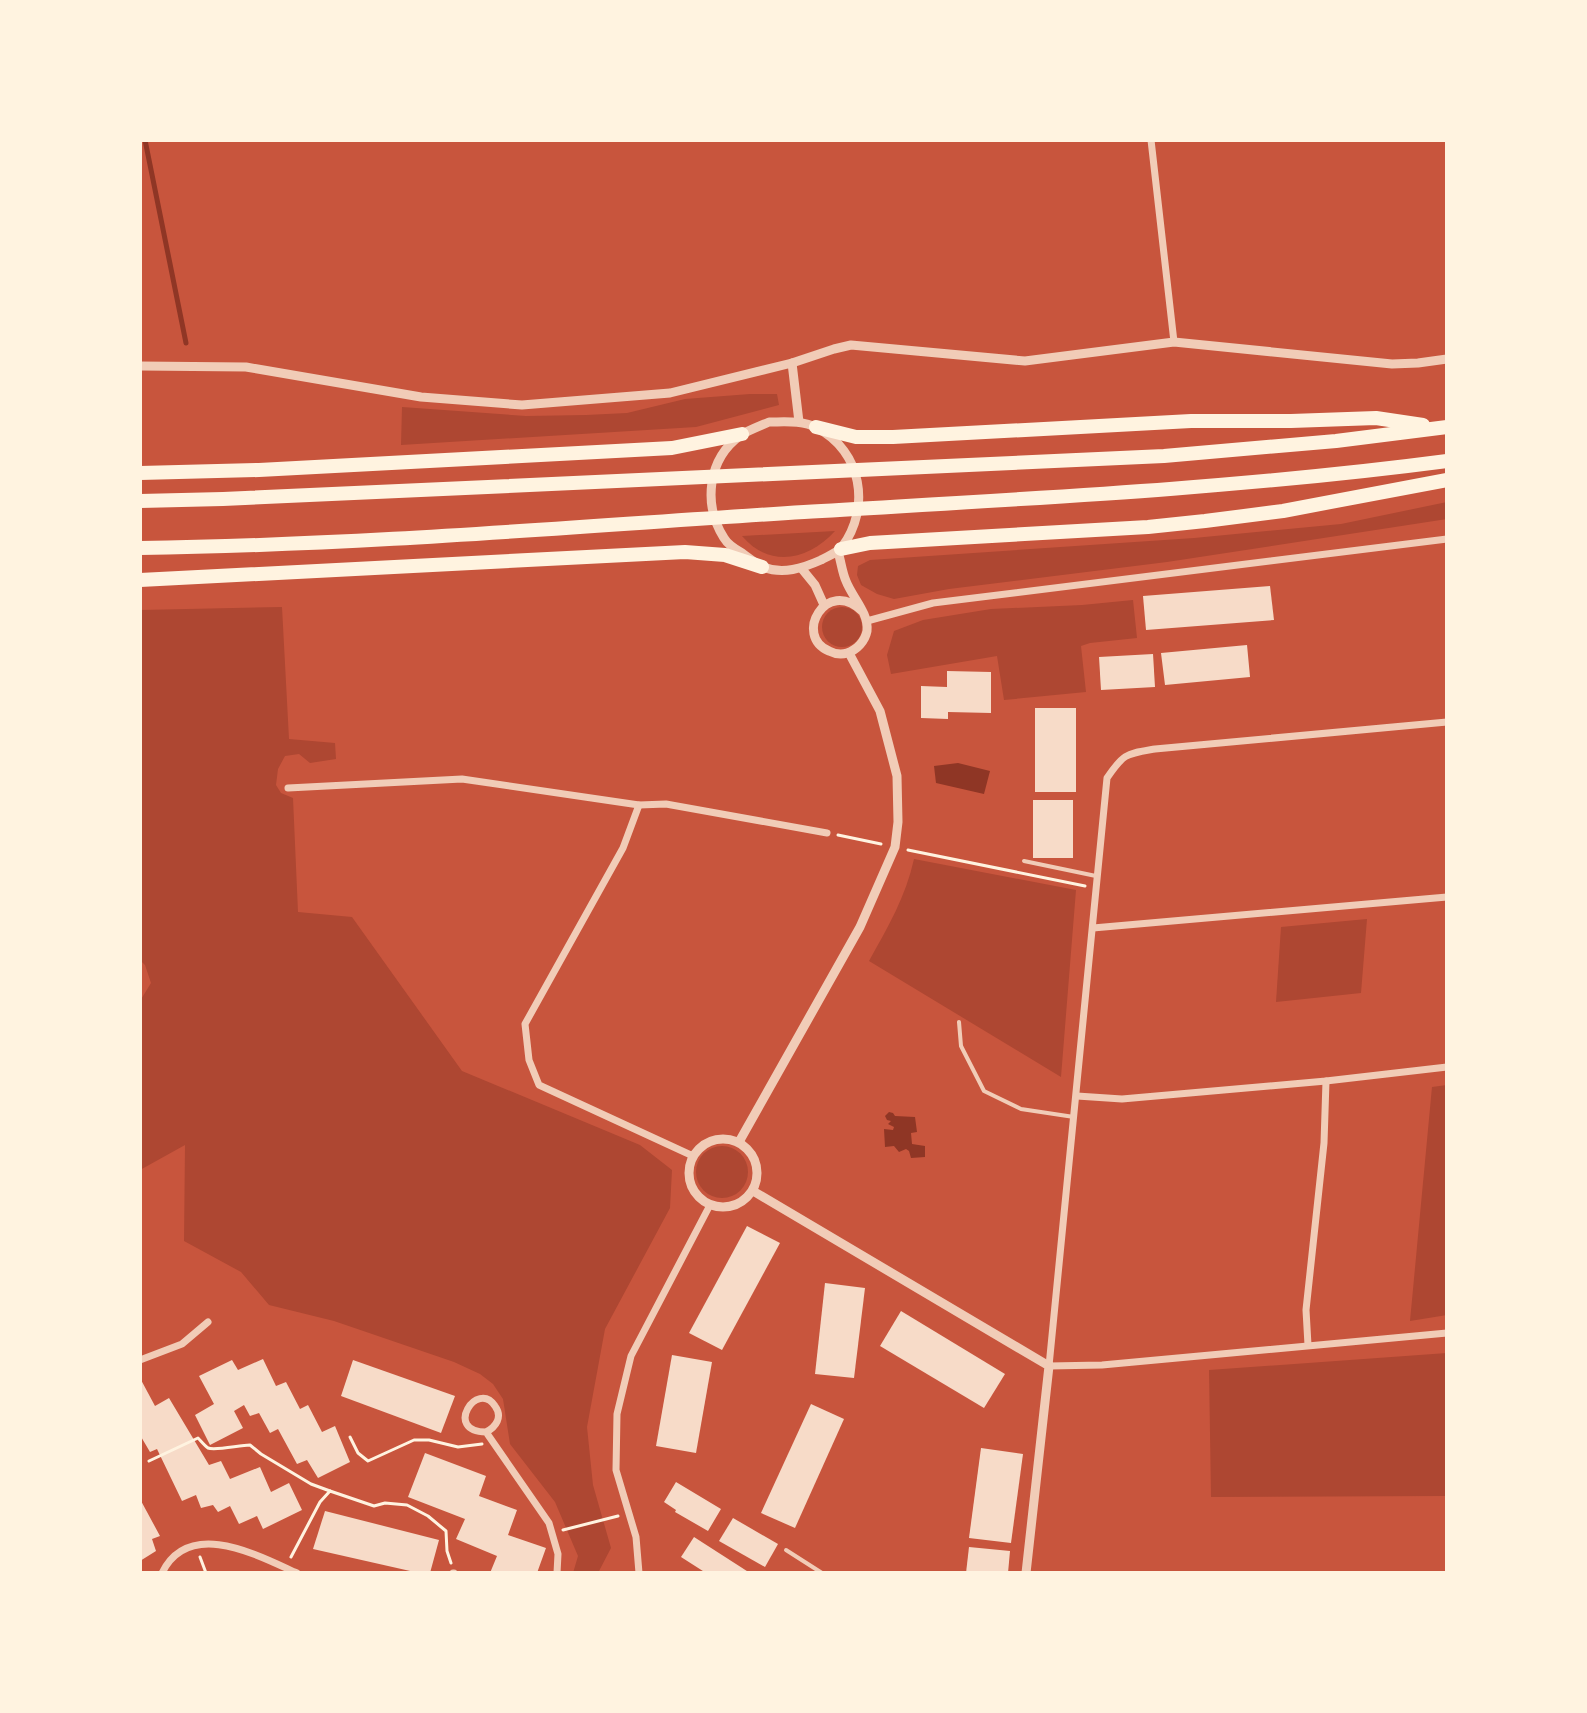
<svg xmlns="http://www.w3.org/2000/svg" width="1587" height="1713" font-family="Commissioner,sans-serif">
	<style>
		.green { fill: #ae4732 }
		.water { fill: #8f3625 }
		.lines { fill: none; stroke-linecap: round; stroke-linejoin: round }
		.stream { stroke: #8f3625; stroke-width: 5 }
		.building { fill: #f7dbc8 }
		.path { stroke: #fff3e0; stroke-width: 3 }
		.service { stroke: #f1ccb7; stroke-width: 4 }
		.minor { stroke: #f1ccb7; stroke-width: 7 }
		.tertiary { stroke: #f1ccb7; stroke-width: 9 }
		.motorway { stroke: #fff3e0; stroke-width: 14 }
	</style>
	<rect width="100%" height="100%" fill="#c8553d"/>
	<g class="green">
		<path d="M750,394H777L779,405L696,427L401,445L402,407L526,416L586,415L627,413L685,399Z"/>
		<path d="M1447,502V519L1167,562L949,589L894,599L877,594L861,585L857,575L858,566L870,560L1194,538L1341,524Z"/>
		<path d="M835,531C809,560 770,569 742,536Z"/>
		<path d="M1133,600L1137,638L1090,643L1081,646L1086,692L1004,700L997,656L891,674L887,655L894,631L923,620L991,609L1082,605Z"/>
		<path d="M282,607L289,739L335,743L336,759L310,763L299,754L285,756L278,769L276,785L281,793L293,798L298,912L352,917L462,1071L640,1145L672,1170L670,1208L605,1329L587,1427L593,1485L611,1548L598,1573H573L578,1556L555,1502L510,1444L503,1399L493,1384L480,1374L454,1362L334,1321L269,1305L241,1272L184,1241L185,1145L140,1170V1001L151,983L145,965L140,960V610Z"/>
		<circle cx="842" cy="627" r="20"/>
		<path d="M914,859L1076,890L1061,1077L869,961C888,927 906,896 914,859Z"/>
		<path d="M1367,919L1361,993L1276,1002L1281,927Z"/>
		<path d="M1447,1085V1315L1410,1321L1432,1087Z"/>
		<circle cx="722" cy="1172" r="26"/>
		<path d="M1447,1353V1496L1211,1497L1209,1370Z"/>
	</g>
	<g class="water">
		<path d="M958,763L990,771L984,794L936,783L934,766Z"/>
		<path d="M889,1112L893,1113L895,1116L915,1117L917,1132L911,1133L912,1144L925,1146V1157L911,1158L909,1151L906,1149L899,1152L894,1146L885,1147L884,1129L893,1130L894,1127L888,1124L891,1121L887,1120L885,1116Z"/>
	</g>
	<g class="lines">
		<path class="stream" d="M145,140L186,343"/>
	</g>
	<g class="building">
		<path d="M1270,586L1274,620L1146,630L1143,596Z"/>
		<path d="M1247,645L1250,677L1165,685L1161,653Z"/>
		<path d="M1153,654L1155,687L1101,690L1099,657Z"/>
		<path d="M947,671L991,672V713L948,712V719L921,718V686L947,687Z"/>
		<rect x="1035" y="708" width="41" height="84"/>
		<rect x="1033" y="800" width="40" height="58"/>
		<path d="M747,1226L780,1243L722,1350L689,1333Z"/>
		<path d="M825,1283L865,1288L854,1378L815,1374Z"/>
		<path d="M901,1311L1005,1374L984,1408L880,1346Z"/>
		<path d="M672,1355L712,1362L696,1453L656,1446Z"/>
		<path d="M263,1359L276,1386L286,1382L300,1409L308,1405L322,1432L335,1426L350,1462L318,1478L307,1460L297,1464L278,1429L270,1433L259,1413L250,1416L244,1405L234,1411L243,1428L210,1445L195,1415L214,1404L199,1376L232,1360L238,1370Z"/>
		<path d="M353,1360L455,1396L441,1433L341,1396Z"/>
		<path d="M140,1378L155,1406L169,1398L209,1465L221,1461L230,1479L260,1467L271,1492L289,1483L302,1510L263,1529L257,1516L239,1524L230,1506L218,1512L213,1505L201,1508L196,1495L182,1501L157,1449L150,1452L140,1435Z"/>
		<path d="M811,1404L844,1419L795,1528L761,1513Z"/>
		<path d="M981,1448L1023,1454L1011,1543L969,1538Z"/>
		<path d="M425,1453L486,1476L479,1496L517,1510L508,1535L546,1548L537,1573H490L497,1556L456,1539L465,1519L408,1497Z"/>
		<path d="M676,1482L721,1509L708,1531L675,1512L676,1510L664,1502Z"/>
		<path d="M140,1499L160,1536L152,1539L156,1551L140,1561Z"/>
		<path d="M325,1511L439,1540L430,1573H419L313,1549Z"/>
		<path d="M733,1518L778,1544L765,1567L719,1541Z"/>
		<path d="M694,1537L750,1573H706L681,1557Z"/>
		<path d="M969,1547L1010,1551L1008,1573H966Z"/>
	</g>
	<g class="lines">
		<g class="path">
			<path d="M838,835L881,844"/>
			<path d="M908,850L1085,886"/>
			<path d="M350,1437L358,1453L368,1461L414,1440H429L458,1447L482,1444"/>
			<path d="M149,1461L198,1438C200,1440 205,1446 208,1448C215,1451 240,1445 250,1445L261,1454L311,1484L330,1491"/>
			<path d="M563,1530L618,1516"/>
			<path d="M200,1557L206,1573"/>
			<path d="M291,1557L320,1502L330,1491L374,1506L385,1503L407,1505L428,1516L446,1531L447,1551L451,1563"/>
		</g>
		<g class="service">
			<path d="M1024,861L1096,876"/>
			<path d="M959,1022L961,1046L984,1091L1021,1109L1074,1117"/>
			<path d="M786,1550L822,1573"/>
		</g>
		<g class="minor">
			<path d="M1151,140L1174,342"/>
			<path d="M867,621L933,603L1447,539"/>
			<path d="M1447,722L1155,749C1126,754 1124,753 1107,778L1049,1366L1102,1365L1447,1333"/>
			<path d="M288,788L462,779L639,805L666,804L827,833"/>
			<path d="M639,805L623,848L525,1024L529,1060L539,1085L693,1156"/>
			<path d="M1093,928L1447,897"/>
			<path d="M1077,1096L1122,1099L1326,1081L1447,1067"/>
			<path d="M1308,1345L1306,1310L1324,1143L1326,1081"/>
			<path d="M140,1360L182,1344L208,1322"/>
			<path d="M486,1432C496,1427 503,1417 495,1406C477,1379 443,1432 486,1432L549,1523L558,1554L557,1573"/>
			<path d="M162,1573C189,1518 257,1555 297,1573"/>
			<path d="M453,1573H454"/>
			<path d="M639,1573L636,1537L616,1470L617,1414L631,1356L710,1205"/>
		</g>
		<g class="tertiary">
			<path d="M792,363L799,422"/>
			<path d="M140,366L246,367L421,397L522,405L670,393L792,363L834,349L851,345L1025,361L1174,342L1392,364L1418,363L1447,359"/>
			<path d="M769,422C785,422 802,420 817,428C862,451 871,508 842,547C837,553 828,556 821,560C803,568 783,575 763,567C756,564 749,558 742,553C735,549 728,545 724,538C703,505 707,459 741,435C749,430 760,426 769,422Z"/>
			<path d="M838,552C841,561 842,572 846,581C852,597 869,613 867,631C865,641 857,650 847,653C841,655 835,654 829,651C793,636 826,577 862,611"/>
			<path d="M802,569L815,585L824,605"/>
			<circle cx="723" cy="1173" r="34"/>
			<path d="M739,1142L860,927L895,847L898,822L897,776L880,711L849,653"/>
			<path d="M753,1191L1049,1366L1026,1573"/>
		</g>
		<g class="motorway">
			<path d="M816,427L856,437H893L1191,421H1291L1376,418L1423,425"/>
			<path d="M140,473L259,470L672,448L742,434"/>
			<path d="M140,501L223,499L1164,456L1336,441L1447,427"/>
			<path d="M140,548C362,545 583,526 804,512C1018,499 1234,489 1447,461"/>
			<path d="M841,549L870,543L1148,527L1205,521L1283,511L1447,480"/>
			<path d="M140,580L685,552L725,555L762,567"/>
		</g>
	</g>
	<rect width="1587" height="1713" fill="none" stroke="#fff3e0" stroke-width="284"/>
</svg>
